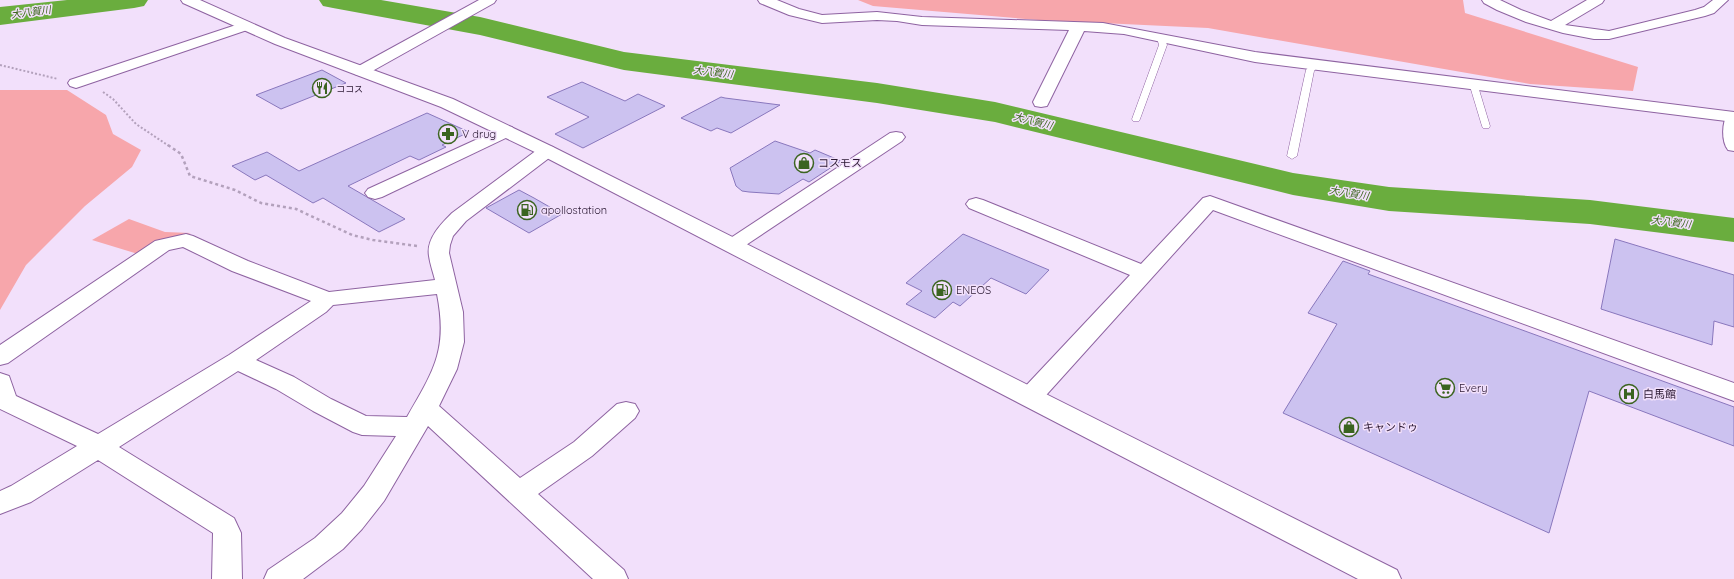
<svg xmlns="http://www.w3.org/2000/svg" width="1734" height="579" font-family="Quicksand,'Noto Sans JP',sans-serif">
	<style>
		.green { fill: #f7a6ab }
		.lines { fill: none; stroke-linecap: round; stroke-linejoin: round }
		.river { fill: #6aad3e; fill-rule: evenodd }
		.building { fill: #ccc2f0; stroke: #8977bd }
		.lane-casing { stroke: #8e63a1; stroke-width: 1 }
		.street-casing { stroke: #8e63a1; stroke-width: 2 }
		.secondary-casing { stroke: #8e63a1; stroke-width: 2 }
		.path-far1 { stroke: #b3a1bc; stroke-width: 2; stroke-dasharray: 2 2; stroke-linecap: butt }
		.path { stroke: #b3a1bc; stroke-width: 2.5; stroke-dasharray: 3 3; stroke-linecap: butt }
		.lane { fill: #fff; fill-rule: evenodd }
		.street { fill: #fff; fill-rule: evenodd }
		.secondary { fill: #fff; fill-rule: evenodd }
		.labels { text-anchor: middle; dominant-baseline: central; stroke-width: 3; stroke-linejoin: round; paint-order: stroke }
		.far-poi-label { font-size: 9px; fill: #2a1832; stroke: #f2e0fb; text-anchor: start }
		.far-water-label { font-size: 10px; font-style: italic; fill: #3a651b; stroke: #f2e0fb }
		.poi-label { font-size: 11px; fill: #2a1832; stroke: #f2e0fb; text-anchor: start }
	</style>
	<rect width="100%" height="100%" fill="#f2e0fb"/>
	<g class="green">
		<path d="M858,0H1463L1465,13L1638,67L1633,91L1530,84L1208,28L1038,20L873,6Z"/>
		<path d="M0,90H67L106,115L113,134L141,150L132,167L85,206L26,265L0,310Z"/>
		<path d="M129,219L165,232L191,233L158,242L138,254L92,240Z"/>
	</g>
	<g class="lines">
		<g class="river">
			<path d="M67,0H148L144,6L134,8L0,25V7Z"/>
			<path d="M319,0H381L480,17L624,52L877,83L995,102L1293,173L1389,187L1590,200L1734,218V242L1590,224L1389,211L1293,195L995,122L877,103L624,70L480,35L333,8L323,6Z"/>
		</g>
	</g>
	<g class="building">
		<path d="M322,70L346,83L281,109L256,95Z"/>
		<path d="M582,82L625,101L638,94L665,106L583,148L555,134L589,117L547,97Z"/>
		<path d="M721,97L725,98L780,105L731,133L717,128L711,131L681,118Z"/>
		<path d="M427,113L469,132L442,145L446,147L419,160L410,156L348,186L405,219L379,232L323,198L313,203L266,175L255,180L232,166L267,152L299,171Z"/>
		<path d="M775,141L810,153L815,150L841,161L809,182L803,179L779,194L749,192L742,191L736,186L730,168Z"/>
		<path d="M519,190L534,198L562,214L529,233L486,208Z"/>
		<path d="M963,234L1049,270L1026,294L991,278L960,306L953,302L935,318L906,304L922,291L906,283Z"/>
		<path d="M1615,239L1734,275V327L1714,321L1712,345L1601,309Z"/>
		<path d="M1343,261L1370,271L1368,274L1734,407V446L1589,391L1549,533L1283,413L1337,324L1308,313Z"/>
	</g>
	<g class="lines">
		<defs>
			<g id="lane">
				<path d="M1158,36H1164L1167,45L1140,119L1139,121H1133L1132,119L1159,45L1157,38Z"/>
				<path d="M1312,63H1315L1319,65L1314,71L1297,156L1292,159L1287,156L1306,70Z"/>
				<path d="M1470,81H1473L1477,83L1490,126L1489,128H1483L1482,126L1469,83Z"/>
			</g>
			<g id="street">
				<path d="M479,0H496L494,3L367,74L361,76L355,74L353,71L355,68Z"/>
				<path d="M758,0H777L799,9L822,15L877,12L922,17L1103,23L1255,52L1734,112V122L1255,62L1124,34L1084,31L1049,102L1047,106L1041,107L1035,106L1033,102L1069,30L922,25L897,21L877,20L822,23L789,15L760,3Z"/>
				<path d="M1482,0H1500L1521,10L1551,21L1587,0H1604L1602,3L1565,25L1609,31L1695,10L1704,7L1713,0H1728L1714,13L1705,16L1609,39H1594L1563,33L1526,22L1497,10L1484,3Z"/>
				<path d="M245,22L250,23L252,26L250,29L82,86L76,88L70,86L68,83L70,80Z"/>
				<path d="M506,126L512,127L515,131L512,135L382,197L375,199L368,197L365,193L368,189Z"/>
				<path d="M896,132L902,133L905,137L902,141L740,249L733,251L726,249L723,245L726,241L890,133Z"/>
				<path d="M547,146L553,147L556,151L553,155L466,221L453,236L450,245L449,253L463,312L464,342L457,369L439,406L520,478L574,442L617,404L626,402L635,404L639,411L635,418L592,456L538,494L624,570L628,579H593L428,426L384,501L362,529L343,549L303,579H264L268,570L315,538L342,513L364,486L396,436L362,435L353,432L313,411L276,389L238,371L119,447L234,518L241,533L242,579H212L213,533L98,460L31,502L0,514V491L11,486L77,446L0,409V373L9,376L16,396L98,434L229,355L311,301L232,271L183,247L169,250L8,363L0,365V345L155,241L186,234L193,236L248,261L329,292L435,280C433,272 430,264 429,256C426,239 441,224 452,213L541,147ZM437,294C448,350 434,370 407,417L366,416L331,399L294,377L256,360L326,312L333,305Z"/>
				<path d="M1210,196L1734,383V401L1213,210L1039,403L1030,406L1021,403L1017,397L1021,391L1130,275L969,208L966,204L969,200L976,198L983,200L1141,264L1203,198Z"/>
			</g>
			<g id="secondary">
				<path d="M181,0H200L285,38L453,99L553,147L1397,570L1401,579H1358L541,155L441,107L275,44L183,3Z"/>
				<path d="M1734,112V151L1728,150C1721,141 1722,122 1728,113Z"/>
			</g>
		</defs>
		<use href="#lane" class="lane-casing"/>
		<use href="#street" class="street-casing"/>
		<use href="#secondary" class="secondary-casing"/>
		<g class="path-far1">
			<path d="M0,65L58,79"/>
			<path d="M103,92L113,99L136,124L169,146"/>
		</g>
		<path class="path" d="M168,145L181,154L190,176L235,190L261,203L296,209L352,235L373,240L417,246"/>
		<use href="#lane" class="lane"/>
		<use href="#street" class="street"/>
		<use href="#secondary" class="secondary"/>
	</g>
	<defs>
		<symbol id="restaurant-ring" viewBox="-11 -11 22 22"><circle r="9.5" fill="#f2e0fb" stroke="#3b6420" stroke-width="1.5"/><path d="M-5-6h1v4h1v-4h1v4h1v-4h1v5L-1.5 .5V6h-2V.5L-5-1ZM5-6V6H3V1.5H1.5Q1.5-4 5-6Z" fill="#3b6420"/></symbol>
		<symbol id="pharmacy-ring" viewBox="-11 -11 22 22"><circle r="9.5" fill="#f2e0fb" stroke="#3b6420" stroke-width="1.5"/><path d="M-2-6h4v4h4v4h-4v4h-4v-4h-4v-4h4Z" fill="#3b6420"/></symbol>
		<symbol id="shop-ring" viewBox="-11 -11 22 22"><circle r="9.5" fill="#f2e0fb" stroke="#3b6420" stroke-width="1.5"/><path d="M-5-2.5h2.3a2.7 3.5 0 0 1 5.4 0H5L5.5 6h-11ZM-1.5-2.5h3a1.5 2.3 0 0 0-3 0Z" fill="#3b6420"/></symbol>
		<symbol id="fuel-ring" viewBox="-11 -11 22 22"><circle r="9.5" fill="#f2e0fb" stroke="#3b6420" stroke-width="1.5"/><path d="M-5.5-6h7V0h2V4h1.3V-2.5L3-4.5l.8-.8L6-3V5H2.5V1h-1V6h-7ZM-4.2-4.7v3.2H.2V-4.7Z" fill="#3b6420"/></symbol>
		<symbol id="supermarket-ring" viewBox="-11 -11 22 22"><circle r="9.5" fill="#f2e0fb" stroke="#3b6420" stroke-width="1.5"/><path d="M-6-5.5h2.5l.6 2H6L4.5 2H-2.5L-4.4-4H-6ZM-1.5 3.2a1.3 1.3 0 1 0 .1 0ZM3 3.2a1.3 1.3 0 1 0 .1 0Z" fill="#3b6420"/></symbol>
		<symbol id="hospital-ring" viewBox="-11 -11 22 22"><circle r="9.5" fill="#f2e0fb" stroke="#3b6420" stroke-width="1.5"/><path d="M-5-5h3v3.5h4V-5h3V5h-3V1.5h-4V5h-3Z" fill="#3b6420"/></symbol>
	</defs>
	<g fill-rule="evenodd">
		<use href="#restaurant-ring" x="311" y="77" width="22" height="22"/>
		<use href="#pharmacy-ring" x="437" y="123" width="22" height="22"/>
		<use href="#shop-ring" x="793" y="152" width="22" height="22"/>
		<use href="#fuel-ring" x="516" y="199" width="22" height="22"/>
		<use href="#fuel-ring" x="931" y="279" width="22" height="22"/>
		<use href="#supermarket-ring" x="1434" y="377" width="22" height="22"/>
		<use href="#hospital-ring" x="1618" y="383" width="22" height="22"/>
		<use href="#shop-ring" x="1338" y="416" width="22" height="22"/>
	</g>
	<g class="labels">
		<g class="far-poi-label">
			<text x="336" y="88">ココス</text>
		</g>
		<g class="far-water-label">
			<text transform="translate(31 12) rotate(-7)">大八賀川</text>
			<text transform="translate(713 72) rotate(7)">大八賀川</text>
			<text transform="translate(1033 121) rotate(14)">大八賀川</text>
			<text transform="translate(1349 193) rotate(9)">大八賀川</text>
			<text transform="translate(1671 222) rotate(7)">大八賀川</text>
		</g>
		<g class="poi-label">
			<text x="462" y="134">V drug</text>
			<text x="818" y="163">コスモス</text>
			<text x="541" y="210">apollostation</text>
			<text x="956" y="290">ENEOS</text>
			<text x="1459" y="388">Every</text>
			<text x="1643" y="394">白馬館</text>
			<text x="1363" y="427">キャンドゥ</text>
		</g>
	</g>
</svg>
